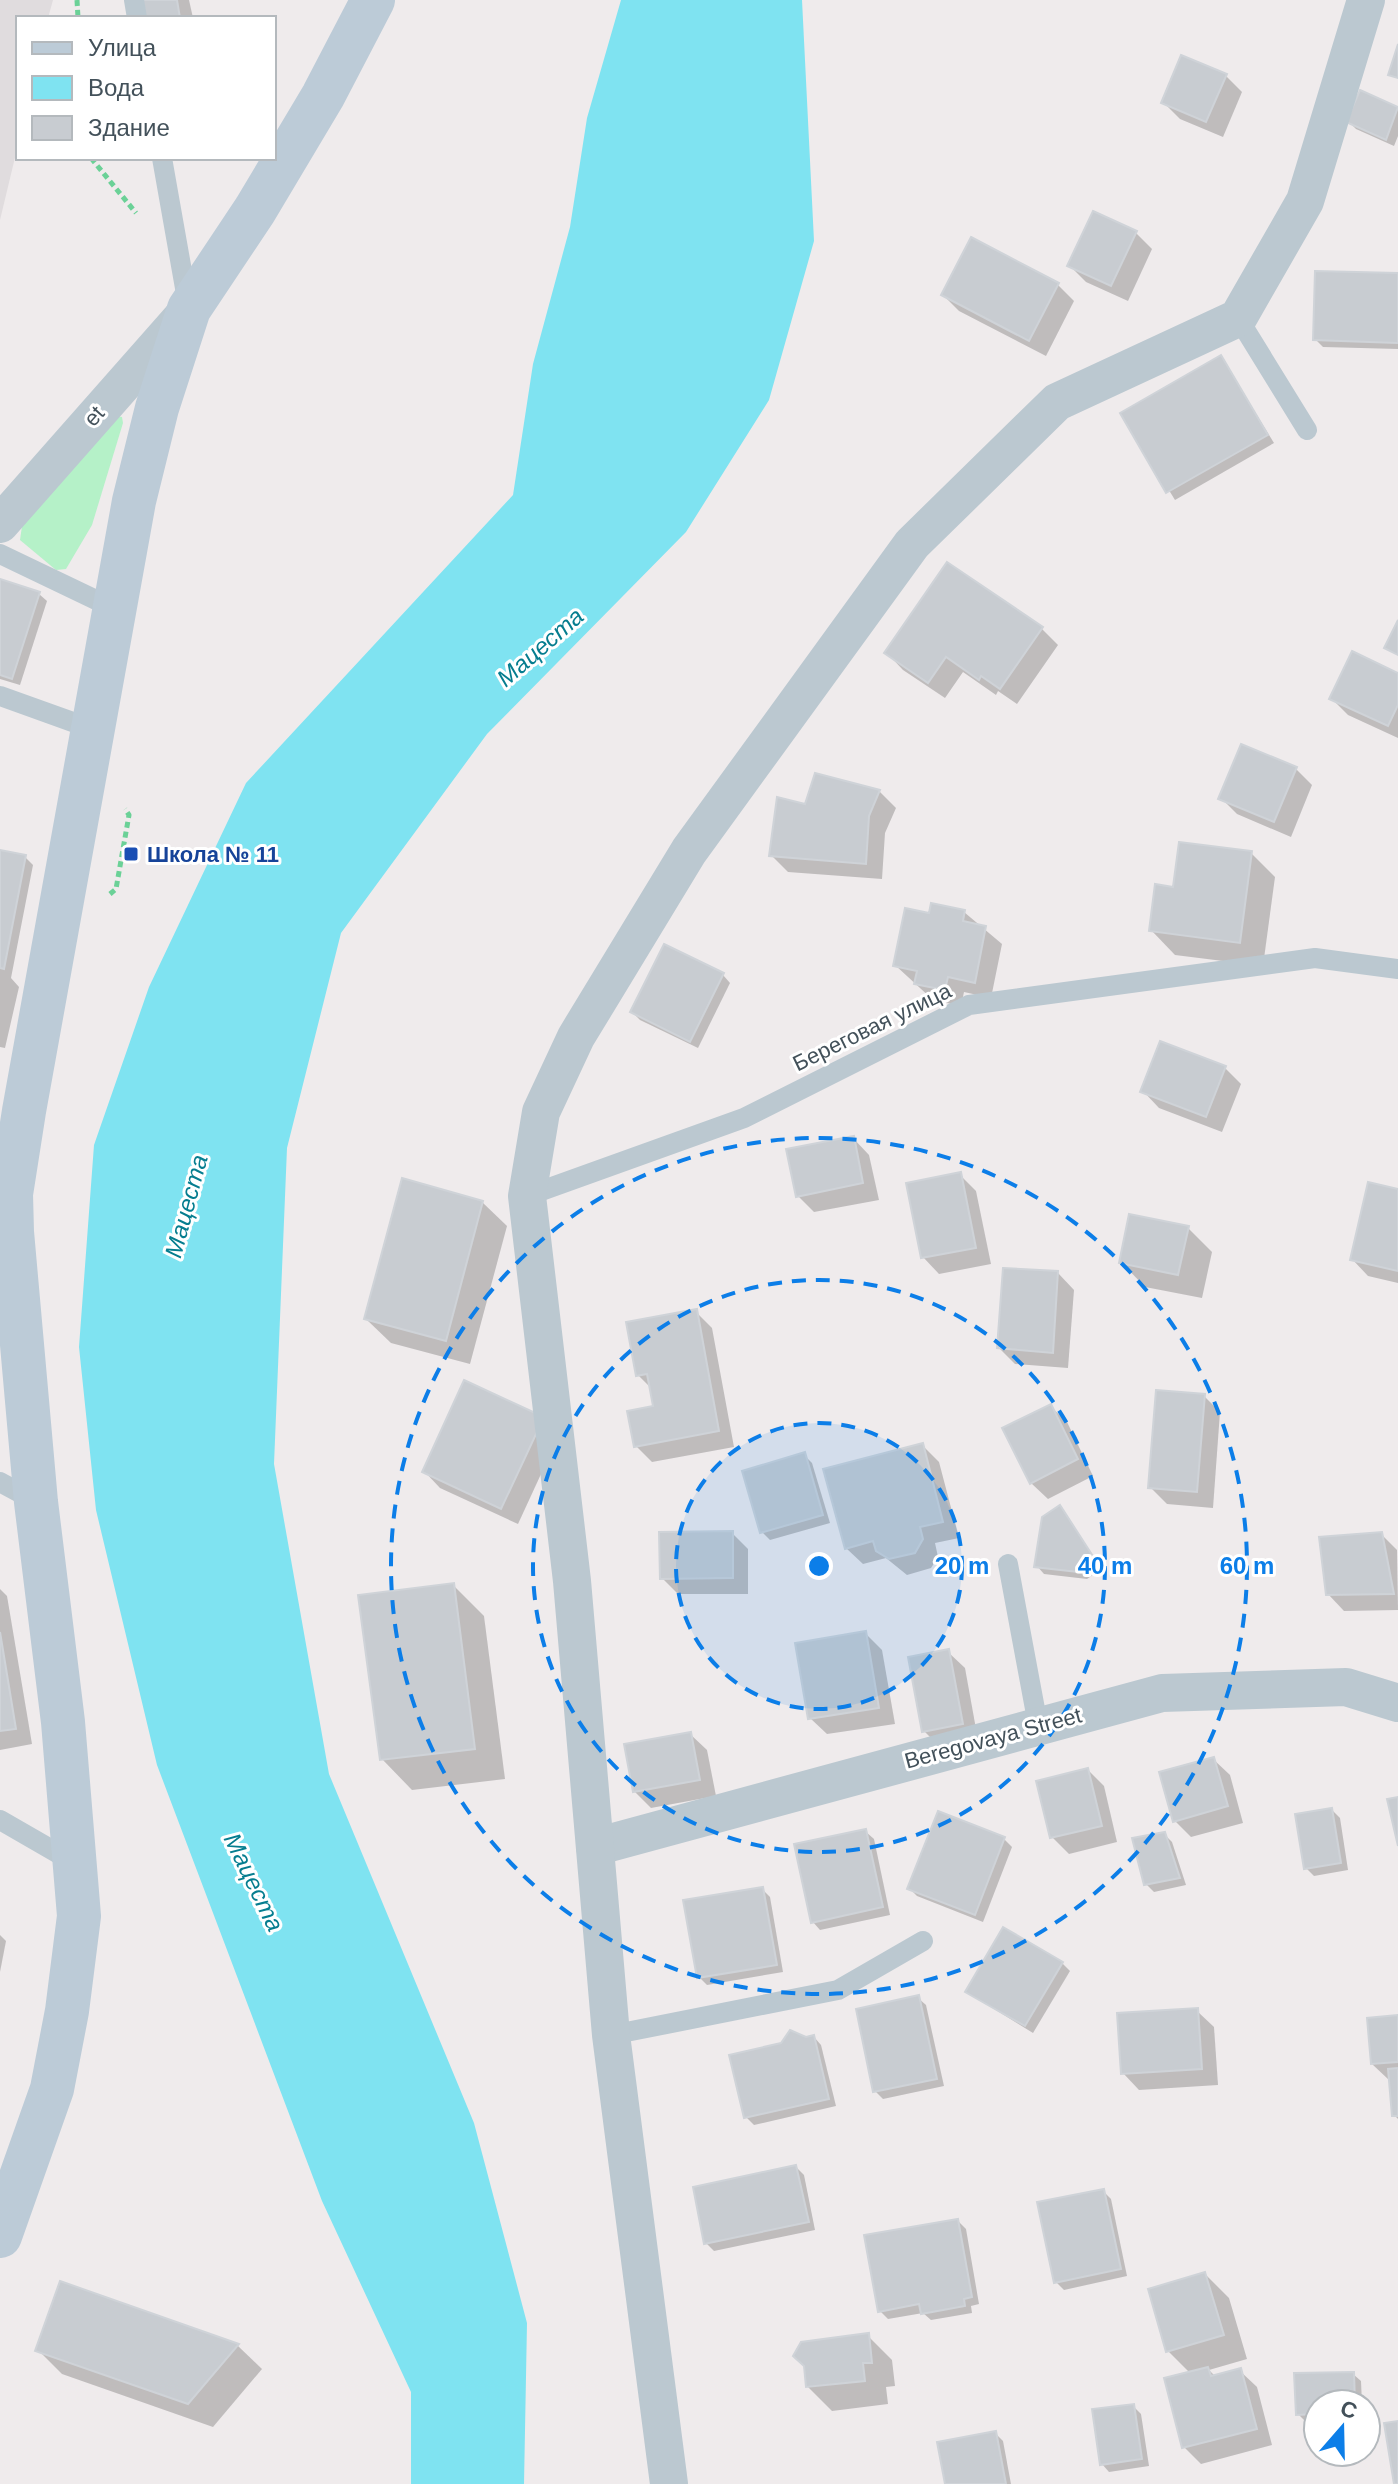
<svg xmlns="http://www.w3.org/2000/svg" width="1398" height="2484" font-family="Helvetica,sans-serif">
	<style>
		.education { fill: #e0dcde }
		.green { fill: #b5f1c8 }
		.water { fill: #7fe3f1 }
		.shadow { fill: #0003 }
		.building { fill: #c8ccd1; stroke: #cfd3d8; stroke-width: 2 }
		.lines { fill: none; stroke-linecap: round; stroke-linejoin: round }
		.path { stroke: #6bd197; stroke-width: 5; stroke-dasharray: 6 4; stroke-linecap: butt }
		.lane { stroke: #bbc8d0; stroke-width: 20 }
		.street { stroke: #bbc8d0; stroke-width: 38 }
		.secondary { stroke: #bccbd7; stroke-width: 44 }
		.ring { fill: none; stroke: #0c7ee8; stroke-width: 4; stroke-dasharray: 14 10 }
		.transit-dot { fill: #1a4fb4; stroke: #fff; stroke-width: 3 }
		.labels { text-anchor: middle; dominant-baseline: central; stroke-width: 6; stroke-linejoin: round; paint-order: stroke }
		.street-label { font-size: 22px; fill: #43515a; stroke: #fff }
		.transit-label { font-size: 22px; font-weight: bold; fill: #164399; stroke: #fff; text-anchor: start }
		.water-label { font-size: 24px; font-style: italic; fill: #057d8f; stroke: #fff }
		.centre { fill: #0c7ee8; stroke: #fff; stroke-width: 4 }
		.ring-label { font-size: 24px; text-anchor: middle; font-weight: bold; fill: #0c7ee8; stroke: #fff; stroke-width: 6; stroke-linejoin: round; paint-order: stroke }
	</style>
	<rect width="100%" height="100%" fill="#efebec"/>
	<path class="education" d="M0,0H53L48,18H18V145L0,220Z"/>
	<path class="green" d="M117,416L122,417L123,423L92,525L66,569L56,570L20,540L22,526Z"/>
	<path class="water" d="M621,0H802L814,241L769,400L686,532L487,734L341,933L287,1148L274,1464L329,1774L474,2123L527,2323L524,2484H411V2392L322,2201L157,1765L96,1510L79,1347L94,1145L149,987L246,783L513,495L533,364L570,227L587,118Z"/>
	<g class="shadow">
		<path d="M143,0H189L193,18H146Z"/>
		<path d="M1226,76L1242,92L1223,137L1180,119L1164,103Z"/>
		<path d="M1361,92L1398,109V136L1394,146L1356,129L1348,121Z"/>
		<path d="M1136,233L1152,249L1128,301L1086,282L1070,266Z"/>
		<path d="M1398,275V349L1323,347L1315,339Z"/>
		<path d="M1058,285L1074,301L1046,356L959,311L943,295Z"/>
		<path d="M1221,357L1274,443L1175,500L1122,414Z"/>
		<path d="M0,581L39,594L47,601L20,685L0,679Z"/>
		<path d="M1041,628L1058,645L1017,704L998,691L996,695L963,672L945,698L903,670L887,653Z"/>
		<path d="M1398,675V738L1348,715L1332,699Z"/>
		<path d="M1296,769L1312,785L1291,837L1237,814L1221,798Z"/>
		<path d="M879,791L896,808L885,833L882,879L788,872L772,856L807,806Z"/>
		<path d="M0,852L25,857L33,865L11,978L19,987L5,1048L0,1047Z"/>
		<path d="M1251,853L1275,877L1263,966L1175,955L1151,930L1174,889Z"/>
		<path d="M964,912L1002,944L991,998L964,992L961,1006L933,1000L895,965L930,916Z"/>
		<path d="M723,975L730,983L698,1048L640,1020L632,1012Z"/>
		<path d="M1225,1068L1241,1084L1222,1132L1159,1108L1143,1091Z"/>
		<path d="M853,1138L869,1155L879,1200L814,1212L798,1196Z"/>
		<path d="M960,1175L976,1191L991,1264L939,1274L923,1257Z"/>
		<path d="M1398,1191V1283L1368,1276L1352,1259Z"/>
		<path d="M482,1202L507,1226L470,1364L391,1343L366,1319Z"/>
		<path d="M1188,1228L1212,1252L1202,1298L1145,1287L1121,1262Z"/>
		<path d="M1058,1273L1074,1290L1068,1368L1015,1364L999,1348Z"/>
		<path d="M696,1312L712,1328L734,1447L652,1462L636,1446L655,1408L651,1388L638,1375Z"/>
		<path d="M465,1383L559,1435L518,1524L440,1488L424,1471Z"/>
		<path d="M1204,1396L1220,1412L1213,1508L1167,1504L1150,1487Z"/>
		<path d="M1050,1406L1067,1422L1093,1476L1048,1499L1031,1483Z"/>
		<path d="M922,1445L939,1462L959,1538L935,1543L938,1557L931,1568L907,1575L886,1558L863,1564L846,1548Z"/>
		<path d="M804,1455L812,1463L830,1523L770,1540L762,1532Z"/>
		<path d="M1060,1507L1102,1569L1087,1579L1044,1574L1037,1566Z"/>
		<path d="M732,1533L748,1549V1594H678L662,1578Z"/>
		<path d="M1381,1534L1397,1550L1398,1610L1344,1611L1328,1594Z"/>
		<path d="M453,1585L484,1616L505,1779L412,1790L382,1759Z"/>
		<path d="M0,1589L7,1596L32,1744L0,1750Z"/>
		<path d="M865,1633L882,1650L895,1724L827,1734L810,1718Z"/>
		<path d="M948,1652L965,1668L978,1740L940,1747L924,1731Z"/>
		<path d="M690,1734L707,1750L716,1796L651,1808L634,1791Z"/>
		<path d="M1213,1759L1230,1775L1243,1823L1191,1837L1175,1821Z"/>
		<path d="M1088,1770L1104,1786L1117,1842L1069,1854L1052,1837Z"/>
		<path d="M1332,1810L1340,1818L1348,1870L1314,1876L1306,1868Z"/>
		<path d="M866,1832L874,1839L890,1915L820,1930L813,1922Z"/>
		<path d="M1164,1834L1172,1842L1186,1885L1154,1892L1146,1884Z"/>
		<path d="M1004,1839L1012,1847L983,1922L917,1896L910,1889Z"/>
		<path d="M762,1889L770,1897L783,1972L707,1985L699,1977Z"/>
		<path d="M0,1935L6,1941L0,1972Z"/>
		<path d="M1062,1963L1070,1971L1033,2033L967,1992Z"/>
		<path d="M918,1998L926,2005L944,2086L883,2099L875,2091Z"/>
		<path d="M1197,2011L1214,2027L1218,2085L1139,2090L1123,2073Z"/>
		<path d="M1398,2017V2119L1394,2115L1389,2080L1372,2064Z"/>
		<path d="M814,2037L821,2045L836,2106L754,2125L746,2117L805,2039Z"/>
		<path d="M796,2167L804,2175L815,2230L714,2251L706,2243Z"/>
		<path d="M1103,2191L1111,2199L1127,2276L1064,2290L1056,2282Z"/>
		<path d="M958,2221L966,2229L979,2304L971,2306L972,2313L931,2320L923,2313L888,2319L880,2311Z"/>
		<path d="M1205,2274L1229,2298L1247,2359L1209,2370L1216,2377L1240,2371L1257,2387L1272,2445L1201,2464L1184,2447L1191,2374L1168,2351Z"/>
		<path d="M61,2284L238,2346L262,2369L213,2427L62,2374L38,2350Z"/>
		<path d="M868,2336L892,2360L895,2386L886,2387L888,2404L832,2411L808,2387Z"/>
		<path d="M1353,2374L1361,2381L1362,2404H1318V2421L1306,2422L1298,2414Z"/>
		<path d="M1133,2406L1141,2414L1149,2466L1109,2472L1102,2464Z"/>
		<path d="M995,2433L1003,2441L1011,2484H947Z"/>
	</g>
	<g class="building">
		<path d="M141,0H177L180,18H144Z"/>
		<path d="M1398,44V78L1388,75Z"/>
		<path d="M1181,55L1227,74L1206,122L1161,103Z"/>
		<path d="M1360,90L1398,107L1386,140L1346,122Z"/>
		<path d="M1093,211L1137,231L1111,286L1067,266Z"/>
		<path d="M971,237L1059,283L1029,341L941,295Z"/>
		<path d="M1315,271L1398,273V343L1313,340Z"/>
		<path d="M1221,355L1268,435L1166,493L1120,413Z"/>
		<path d="M947,562L1043,627L1000,689L981,676L979,680L946,657L928,683L884,653Z"/>
		<path d="M0,579L40,592L12,679L0,675Z"/>
		<path d="M1398,620V655L1384,648Z"/>
		<path d="M1352,651L1398,673V705L1388,726L1329,699Z"/>
		<path d="M1241,744L1297,767L1274,822L1218,799Z"/>
		<path d="M815,773L880,790L869,816L866,864L769,856L777,797L805,804Z"/>
		<path d="M1179,842L1252,851L1240,943L1149,931L1155,884L1173,887Z"/>
		<path d="M0,850L26,855L4,969L0,968Z"/>
		<path d="M931,903L965,910L963,921L986,926L975,983L948,977L945,990L914,984L917,971L893,966L905,908L929,913Z"/>
		<path d="M664,944L724,973L690,1042L630,1012Z"/>
		<path d="M1160,1041L1226,1066L1206,1117L1140,1092Z"/>
		<path d="M854,1136L863,1183L796,1197L786,1149Z"/>
		<path d="M961,1172L976,1248L921,1258L906,1183Z"/>
		<path d="M402,1178L483,1201L446,1341L364,1319Z"/>
		<path d="M1368,1182L1398,1189V1271L1350,1260Z"/>
		<path d="M1129,1214L1189,1226L1178,1275L1119,1263Z"/>
		<path d="M1003,1268L1058,1271L1053,1353L997,1348Z"/>
		<path d="M697,1309L719,1431L634,1447L627,1411L653,1406L647,1374L636,1376L626,1322Z"/>
		<path d="M464,1380L544,1417L501,1509L422,1472Z"/>
		<path d="M1156,1390L1205,1394L1197,1492L1148,1488Z"/>
		<path d="M1051,1404L1078,1459L1030,1484L1002,1428Z"/>
		<path d="M923,1443L943,1522L920,1527L923,1539L915,1553L889,1559L876,1551L873,1541L845,1549L823,1469Z"/>
		<path d="M805,1452L823,1515L760,1533L742,1471Z"/>
		<path d="M1060,1505L1096,1561L1078,1572L1034,1567L1042,1517Z"/>
		<path d="M733,1531V1578L660,1579L659,1532Z"/>
		<path d="M1382,1532L1394,1594L1326,1595L1319,1537Z"/>
		<path d="M454,1583L475,1749L380,1760L358,1595Z"/>
		<path d="M866,1631L879,1708L808,1719L795,1643Z"/>
		<path d="M0,1632L16,1729L0,1731Z"/>
		<path d="M949,1649L963,1724L922,1732L908,1657Z"/>
		<path d="M691,1732L700,1780L633,1792L624,1744Z"/>
		<path d="M1214,1757L1228,1806L1173,1822L1159,1772Z"/>
		<path d="M1088,1768L1102,1826L1050,1838L1036,1781Z"/>
		<path d="M1398,1797V1846L1387,1799Z"/>
		<path d="M1332,1808L1341,1863L1304,1869L1295,1814Z"/>
		<path d="M938,1811L1005,1837L975,1915L907,1889Z"/>
		<path d="M866,1829L883,1907L811,1923L794,1844Z"/>
		<path d="M1165,1832L1180,1878L1144,1885L1132,1838Z"/>
		<path d="M763,1887L777,1965L697,1978L683,1900Z"/>
		<path d="M1003,1927L1063,1962L1025,2026L965,1992Z"/>
		<path d="M919,1995L937,2079L873,2092L856,2009Z"/>
		<path d="M1198,2008L1202,2069L1121,2074L1117,2013Z"/>
		<path d="M1398,2015V2062L1371,2064L1367,2018Z"/>
		<path d="M790,2030L806,2037L814,2035L829,2099L744,2118L729,2055L781,2043Z"/>
		<path d="M1398,2068V2116H1392L1388,2069Z"/>
		<path d="M796,2165L809,2222L704,2244L693,2187Z"/>
		<path d="M1104,2189L1121,2269L1054,2283L1037,2202Z"/>
		<path d="M958,2219L972,2297L964,2299L965,2306L921,2314L919,2304L878,2312L864,2235Z"/>
		<path d="M1205,2272L1224,2335L1166,2352L1148,2289Z"/>
		<path d="M60,2281L239,2344L188,2404L35,2351Z"/>
		<path d="M869,2333L872,2363H863L865,2381L806,2387L804,2366L793,2356L801,2342Z"/>
		<path d="M1208,2367L1211,2376L1241,2368L1257,2429L1182,2448L1164,2378Z"/>
		<path d="M1354,2372L1355,2404H1318V2414L1296,2415L1294,2373Z"/>
		<path d="M1134,2404L1142,2459L1100,2465L1092,2409Z"/>
		<path d="M1398,2421V2484H1394L1384,2423Z"/>
		<path d="M996,2431L1006,2484H945L937,2442Z"/>
	</g>
	<g class="lines">
		<g class="path">
			<path d="M77,0L78,18"/>
			<path d="M91,158L136,213"/>
			<path d="M110,894L116,889L129,815L125,809"/>
		</g>
		<g class="lane">
			<path d="M134,0L137,18"/>
			<path d="M162,158L188,305"/>
			<path d="M1238,318L1307,430"/>
			<path d="M0,554L117,610"/>
			<path d="M0,696L95,730"/>
			<path d="M527,1196L744,1118L969,1005L1315,958L1398,969"/>
			<path d="M0,1482L35,1501"/>
			<path d="M1008,1564L1038,1725"/>
			<path d="M0,1820L73,1862"/>
			<path d="M611,2035L838,1990L923,1941"/>
		</g>
		<g class="street">
			<path d="M0,524L186,313"/>
			<path d="M595,1847L1162,1693L1346,1687L1398,1703"/>
			<path d="M669,2484L611,2035L572,1581L527,1196L541,1112L576,1037L689,851L912,544L1057,402L1238,318L1305,201L1366,0"/>
		</g>
		<path class="secondary" d="M0,2236L52,2089L67,2011L79,1916L63,1722L36,1502L12,1232L11,1194L24,1111L134,501L157,408L189,309L255,210L323,96L373,0"/>
	</g>
	<circle cx="819" cy="1566" r="143" fill="#0c7ee8" fill-opacity=".12"/>
	<g class="ring">
		<circle cx="819" cy="1566" r="143"/>
		<circle cx="819" cy="1566" r="286"/>
		<circle cx="819" cy="1566" r="428"/>
	</g>
	<rect class="transit-dot" x="123" y="846" width="16" height="16" rx="4"/>
	<g class="labels">
		<g class="street-label">
			<text transform="translate(94 416) rotate(-48)">et</text>
			<text transform="translate(872 1027) rotate(-26)">Береговая улица</text>
			<text transform="translate(993 1738) rotate(-15)">Beregovaya Street</text>
		</g>
		<g class="transit-label">
			<text x="147" y="854">Школа № 11</text>
		</g>
		<g class="water-label">
			<text transform="translate(540 647) rotate(-41)">Мацеста</text>
			<text transform="translate(186 1206) rotate(-75)">Мацеста</text>
			<text transform="translate(254 1882) rotate(64)">Мацеста</text>
		</g>
	</g>
	<circle cx="819" cy="1566" r="12" class="centre"/>
	<g class="ring-label">
		<text x="962" y="1574">20 m</text>
		<text x="1105" y="1574">40 m</text>
		<text x="1247" y="1574">60 m</text>
	</g>
	<rect x="16" y="16" width="260" height="144" fill="#ffffff" stroke="#b4b9bd" stroke-width="2"/>
	<rect x="32" y="42" width="40" height="12" fill="#bccbd7" stroke="#b4b9bd" stroke-width="2"/>
	<text x="88" y="56" font-size="24" fill="#43515a">Улица</text>
	<rect x="32" y="76" width="40" height="24" fill="#7fe3f1" stroke="#b4b9bd" stroke-width="2"/>
	<text x="88" y="96" font-size="24" fill="#43515a">Вода</text>
	<rect x="32" y="116" width="40" height="24" fill="#c8ccd1" stroke="#b4b9bd" stroke-width="2"/>
	<text x="88" y="136" font-size="24" fill="#43515a">Здание</text>
	<g transform="translate(1342 2428) rotate(20)"><circle r="38" fill="#ffffff" stroke="#b4b9bd" stroke-width="2"/>
	<path d="M0-6L14 30L0 20L-14 30Z" fill="#0c7ee8"/>
	<text y="-12" font-size="22" font-weight="bold" text-anchor="middle" fill="#43515a">С</text>
	</g>
</svg>
